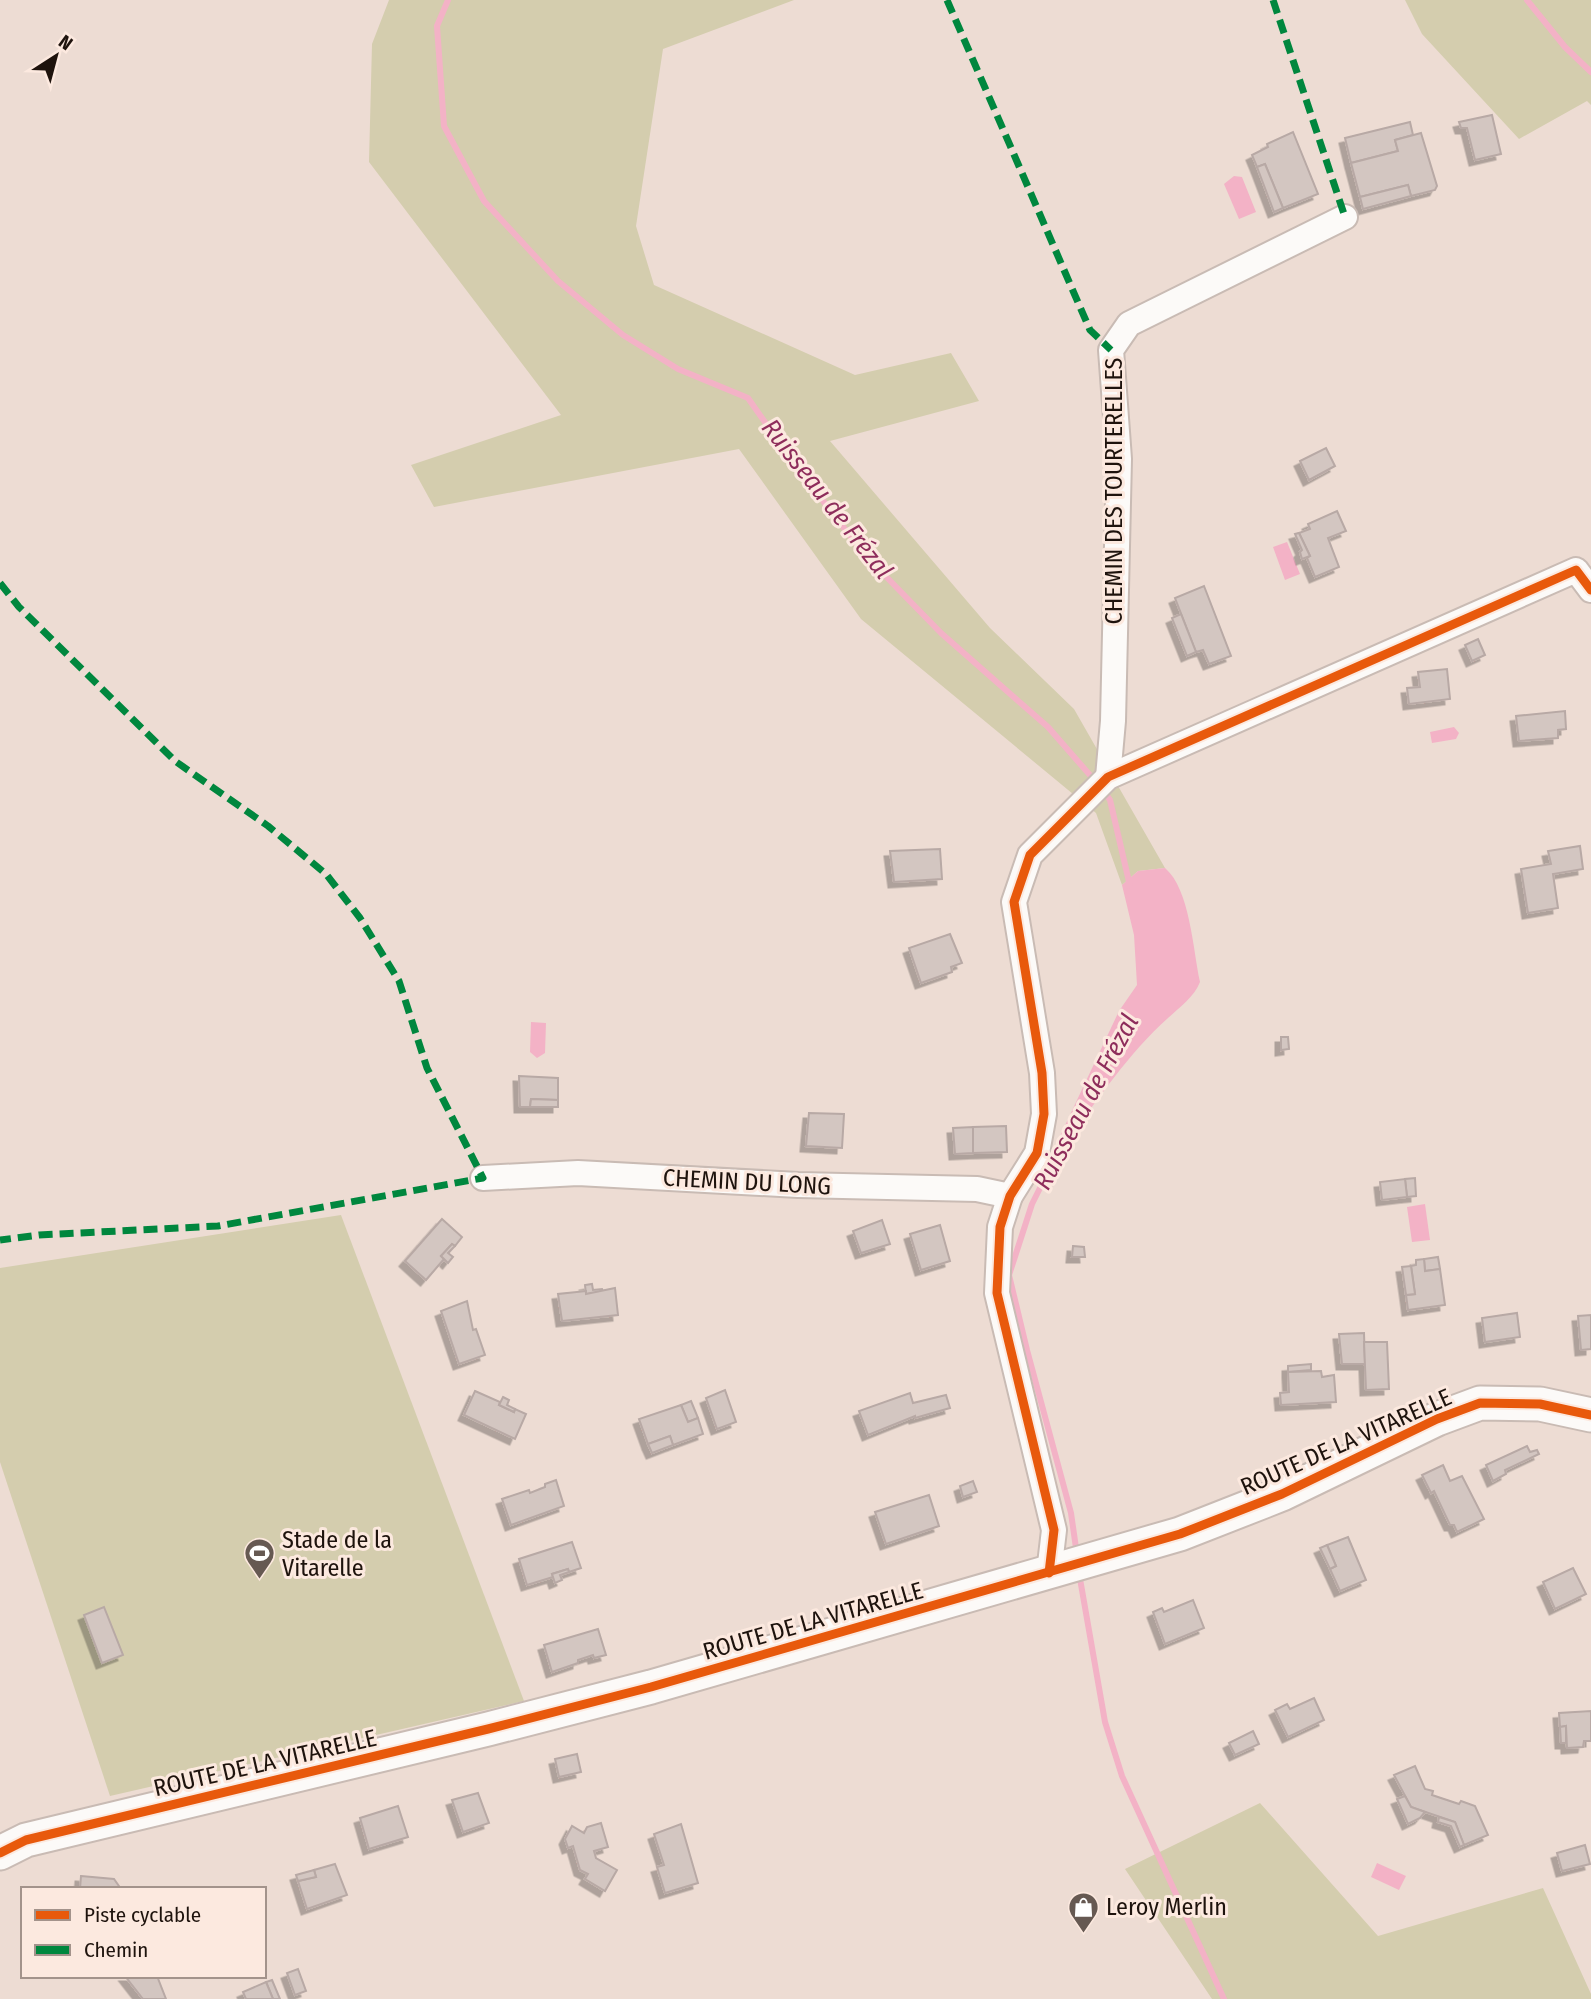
<svg xmlns="http://www.w3.org/2000/svg" width="1591" height="1999" font-family="'Fira Sans Condensed',sans-serif">
	<style>
		.green { fill: #d4cdae }
		.water { fill: #f3b2c6 }
		.lines { fill: none; stroke-linecap: round; stroke-linejoin: round }
		.stream { stroke: #f3b2c6; stroke-width: 6 }
		.building { fill: #d3c6c1; stroke: #b8a9a5; stroke-width: 2; filter: url(#shadow) }
		.street-casing { stroke: #c9bbb4; stroke-width: 28 }
		.secondary-casing { stroke: #c9bbb4; stroke-width: 37 }
		.street { stroke: #fcfaf8; stroke-width: 24 }
		.secondary { stroke: #fcfaf8; stroke-width: 33 }
		.quiet { stroke: #00873e; stroke-width: 7; stroke-dasharray: 14 7; stroke-linecap: butt }
		.cycleway-casing { stroke: #fce9df; stroke-width: 13 }
		.cycleway { stroke: #e8590c; stroke-width: 9 }
		.labels { text-anchor: middle; dominant-baseline: central; stroke-width: 6; stroke-linejoin: round; paint-order: stroke }
		.street-label { font-size: 24px; fill: #1e130d; stroke: #fce9df }
		.poi-label { font-size: 24px; fill: #1e130d; stroke: #fce9df; text-anchor: start }
		.water-label { font-size: 26px; font-style: italic; fill: #8e2d5b; stroke: #fce9df }
	</style>
	<defs>
		<filter id="shadow"><feDropShadow dx="-5.5" dy="5.5" stdDeviation="0" flood-color="#0004"/></filter>
	</defs>
	<rect width="100%" height="100%" fill="#eddcd3"/>
	<g class="green">
		<path d="M389,0H794L663,49L636,226L654,285L855,375L951,353L979,401L830,441L990,628L1074,709L1165,868L1138,871L1122,885L1096,813L861,619L739,449L434,507L411,465L561,415L369,162L372,44Z"/>
		<path d="M1405,0H1591V105L1587,101L1519,139L1422,34Z"/>
		<path d="M341,1215L524,1701L110,1796L0,1462V1268Z"/>
		<path d="M1260,1803L1378,1936L1543,1888L1591,1994V1999H1212L1125,1869Z"/>
	</g>
	<g class="water">
		<path d="M1234,176L1242,177L1256,212L1239,219L1224,184Z"/>
		<path d="M1287,542L1300,574L1285,580L1273,547Z"/>
		<path d="M1454,727L1459,733L1456,739L1432,743L1430,732Z"/>
		<path d="M1165,868C1190,889 1193,950 1200,982C1194,997 1180,1007 1168,1018C1128,1054 1099,1098 1067,1141L1061,1134L1119,1011L1137,985L1134,935L1122,885L1138,871Z"/>
		<path d="M531,1022L546,1023L545,1053L537,1058L530,1052Z"/>
		<path d="M1425,1204L1430,1240L1412,1242L1407,1207Z"/>
		<path d="M1377,1863L1406,1876L1399,1890L1371,1877Z"/>
	</g>
	<g class="lines">
		<g class="stream">
			<path d="M448,0L437,26L444,126L484,201L558,281L623,335L678,369L748,398L790,458L864,554L941,633L1048,727L1096,782"/>
			<path d="M1527,0L1565,47L1591,72"/>
			<path d="M1103,790L1110,800L1130,886"/>
			<path d="M1068,1132L1032,1204L1009,1275L1027,1350L1071,1513L1077,1555"/>
			<path d="M1079,1573L1105,1722L1122,1776L1224,1999"/>
		</g>
	</g>
	<g class="building">
		<path d="M1492,115L1501,154L1475,160L1467,128H1461L1459,122Z"/>
		<path d="M1410,122L1413,135L1395,140L1398,151L1351,163L1345,138Z"/>
		<path d="M1293,132L1318,194L1283,208L1265,164L1257,167L1252,155L1268,147L1267,144Z"/>
		<path d="M1421,133L1437,186L1435,190L1411,196L1408,185L1360,197L1351,163L1398,151L1395,140Z"/>
		<path d="M1265,164L1283,208L1274,212L1257,167Z"/>
		<path d="M1408,185L1411,196L1363,209L1360,197Z"/>
		<path d="M1326,448L1335,466L1309,480L1300,461Z"/>
		<path d="M1337,511L1346,531L1328,538L1339,567L1315,577L1307,558L1310,556L1299,533L1310,529L1308,524Z"/>
		<path d="M1299,533L1310,556L1302,559L1300,552L1302,550L1295,534Z"/>
		<path d="M1204,586L1231,656L1209,664L1203,650L1196,652L1175,598Z"/>
		<path d="M1181,614L1196,652L1187,656L1172,618Z"/>
		<path d="M1478,639L1485,655L1472,661L1465,645Z"/>
		<path d="M1447,669L1450,699L1409,704L1407,688L1420,687L1418,672Z"/>
		<path d="M1565,711L1566,729L1558,730V738L1519,741L1516,716Z"/>
		<path d="M1580,846L1583,869L1553,874L1558,908L1528,913L1521,869L1551,864L1548,851Z"/>
		<path d="M940,849L942,879L894,882L890,851Z"/>
		<path d="M950,934L962,963L951,967L952,972L921,983L909,948Z"/>
		<path d="M1281,1037H1288L1289,1049L1281,1050Z"/>
		<path d="M519,1076L558,1078V1100L531,1099L530,1107H520Z"/>
		<path d="M531,1099L558,1100V1107H530Z"/>
		<path d="M809,1113L844,1114L842,1148L806,1146Z"/>
		<path d="M1006,1126L1007,1152L973,1153V1127Z"/>
		<path d="M973,1127V1153L955,1154L953,1128Z"/>
		<path d="M1415,1178L1416,1196L1407,1197L1405,1179Z"/>
		<path d="M1405,1179L1407,1197L1382,1200L1380,1182Z"/>
		<path d="M442,1219L462,1237L455,1246L452,1244L441,1256L444,1259L426,1280L405,1261Z"/>
		<path d="M882,1220L890,1244L861,1253L853,1231Z"/>
		<path d="M940,1225L950,1261L921,1270L910,1234Z"/>
		<path d="M452,1244L455,1246L448,1253L453,1257L448,1263L441,1256Z"/>
		<path d="M1073,1246L1084,1247L1085,1257H1072Z"/>
		<path d="M1438,1257L1440,1269L1425,1271L1424,1259Z"/>
		<path d="M1424,1259L1425,1271L1440,1269L1445,1305L1408,1310L1406,1295L1415,1294L1411,1266L1416,1265V1260Z"/>
		<path d="M1411,1266L1415,1294L1406,1295L1402,1267Z"/>
		<path d="M592,1284L593,1290L602,1289L603,1292L586,1294L585,1285Z"/>
		<path d="M615,1288L618,1315L562,1321L558,1294L586,1291V1294Z"/>
		<path d="M467,1301L473,1330L476,1329L485,1355L459,1364L441,1311Z"/>
		<path d="M1517,1313L1520,1337L1485,1342L1482,1318Z"/>
		<path d="M1591,1315V1349L1581,1350L1578,1316Z"/>
		<path d="M1364,1333L1365,1364H1342L1339,1334Z"/>
		<path d="M1364,1342H1387L1389,1389L1366,1390Z"/>
		<path d="M1311,1364V1370L1288,1372V1366Z"/>
		<path d="M1321,1371L1322,1377L1334,1375L1336,1402L1281,1405L1280,1393L1289,1392L1288,1372Z"/>
		<path d="M725,1390L736,1422L717,1429L706,1398Z"/>
		<path d="M475,1391L500,1402L499,1405L514,1412L515,1409L526,1414L515,1439L464,1415Z"/>
		<path d="M910,1393L913,1403L946,1395L950,1408L915,1418V1416L868,1435L859,1411Z"/>
		<path d="M503,1397L509,1400L507,1405L515,1409L514,1412L499,1405Z"/>
		<path d="M691,1401L698,1418L688,1422L681,1405Z"/>
		<path d="M681,1405L688,1422L698,1418L703,1434L673,1445L670,1436L648,1444L639,1419Z"/>
		<path d="M670,1436L673,1445L652,1453L648,1444Z"/>
		<path d="M1527,1446L1530,1452L1537,1450L1539,1454L1505,1470L1506,1474L1493,1481L1486,1465Z"/>
		<path d="M1443,1465L1450,1481L1462,1476L1484,1519L1457,1532L1454,1525H1450L1434,1491L1431,1493L1422,1475Z"/>
		<path d="M556,1480L564,1506L511,1525L502,1499L529,1490L530,1493L545,1487V1484Z"/>
		<path d="M973,1481L977,1492L963,1497L960,1486Z"/>
		<path d="M929,1495L939,1526L886,1544L875,1512Z"/>
		<path d="M1348,1537L1366,1580L1340,1591L1330,1569L1336,1566L1327,1545Z"/>
		<path d="M572,1542L581,1568L569,1572L568,1569L552,1574L553,1577L527,1585L519,1559Z"/>
		<path d="M1327,1545L1336,1566L1330,1569L1320,1548Z"/>
		<path d="M1573,1568L1586,1594L1555,1609L1543,1582Z"/>
		<path d="M568,1569L569,1572L560,1575L562,1580L555,1583L552,1574Z"/>
		<path d="M1193,1600L1204,1628L1165,1644L1153,1612L1162,1608L1164,1612Z"/>
		<path d="M104,1607L123,1655L102,1663L84,1615Z"/>
		<path d="M598,1629L606,1655L594,1658L593,1655L578,1660V1663L552,1672L544,1645Z"/>
		<path d="M1314,1698L1324,1720L1288,1737L1275,1710L1287,1704L1290,1709Z"/>
		<path d="M1591,1711V1741H1584L1583,1747L1567,1748L1566,1726L1560,1727L1559,1713Z"/>
		<path d="M1566,1726V1743H1561L1560,1727Z"/>
		<path d="M1253,1731L1259,1744L1235,1755L1229,1743Z"/>
		<path d="M577,1754L581,1772L559,1777L555,1759Z"/>
		<path d="M1415,1766L1425,1789L1433,1791L1432,1795L1459,1804L1461,1801L1475,1806L1488,1835L1464,1845L1455,1822L1411,1807L1394,1775Z"/>
		<path d="M478,1793L489,1823L463,1832L452,1800Z"/>
		<path d="M1405,1796L1411,1807L1425,1812L1420,1818L1408,1824L1397,1799Z"/>
		<path d="M398,1806L408,1837L369,1849L360,1818Z"/>
		<path d="M1439,1817L1455,1822L1464,1845L1460,1847L1451,1826L1438,1822Z"/>
		<path d="M601,1823L608,1847L594,1851L596,1858L617,1870L605,1891L585,1879L588,1874L580,1870L573,1846L568,1848L565,1839L572,1826L584,1833L587,1827Z"/>
		<path d="M681,1824L698,1883L665,1893L657,1867L664,1865L654,1834Z"/>
		<path d="M1585,1845L1590,1864L1562,1871L1557,1853Z"/>
		<path d="M335,1864L347,1895L307,1909L298,1881L316,1877L314,1870Z"/>
		<path d="M314,1870L316,1877L298,1881L296,1875Z"/>
		<path d="M81,1876L114,1879L121,1889H80Z"/>
		<path d="M298,1969L306,1991L295,1995L287,1973Z"/>
		<path d="M125,1976H157L166,1999H143Z"/>
		<path d="M272,1980L280,1999H273L266,1982Z"/>
		<path d="M266,1982L273,1999H246L243,1992Z"/>
	</g>
	<g class="lines">
		<defs>
			<g id="street">
				<path d="M1108,777L1113,721L1119,459L1111,350L1129,324L1345,217"/>
				<path d="M483,1178L578,1173L798,1185L977,1189L1010,1196"/>
				<path d="M1049,1573L1054,1530L997,1293L1000,1227L1010,1196L1037,1153L1044,1114L1042,1073L1014,902L1030,855L1108,777L1576,570L1591,590"/>
			</g>
			<path id="secondary" d="M0,1853L26,1840L488,1729L651,1687L1180,1534L1282,1494L1437,1419L1480,1403L1540,1404L1591,1415"/>
		</defs>
		<use href="#street" class="street-casing"/>
		<use href="#secondary" class="secondary-casing"/>
		<use href="#street" class="street"/>
		<use href="#secondary" class="secondary"/>
		<g class="quiet">
			<path d="M947,0L1090,330L1111,350"/>
			<path d="M1273,0L1345,217"/>
			<path d="M0,583L19,607L175,761L268,826L326,874L360,918L399,981L427,1068L483,1178L218,1226L39,1235L0,1240"/>
		</g>
		<defs>
			<g id="cycleway">
				<path d="M1049,1573L1054,1530L997,1293L1000,1227L1010,1196L1037,1153L1044,1114L1042,1073L1014,902L1030,855L1108,777L1576,570L1591,590"/>
				<path d="M0,1853L26,1840L488,1729L651,1687L1180,1534L1282,1494L1437,1419L1480,1403L1540,1404L1591,1415"/>
			</g>
		</defs>
		<use href="#cycleway" class="cycleway-casing"/>
		<use href="#cycleway" class="cycleway"/>
	</g>
	<defs>
		<symbol id="stadium-pin" viewBox="-11 -11 22 30"><path d="M0 17L-7.5 6A9.5 9.5 0 1 1 7.5 6Z" fill="#665952" stroke="#fce9df"/><path d="M0-5a6.5 5 0 1 0 0 10a6.5 5 0 1 0 0-10ZM-3.5-1.8h7v3.6h-7Z" fill="#fff"/></symbol>
		<symbol id="shop-pin" viewBox="-11 -11 22 30"><path d="M0 17L-7.5 6A9.5 9.5 0 1 1 7.5 6Z" fill="#665952" stroke="#fce9df"/><path d="M-5-2.5h2.3a2.7 3.5 0 0 1 5.4 0H5L5.5 6h-11ZM-1.5-2.5h3a1.5 2.3 0 0 0-3 0Z" fill="#fff"/></symbol>
	</defs>
	<g fill-rule="evenodd">
		<use href="#stadium-pin" x="242" y="1536" width="35" height="47"/>
		<use href="#shop-pin" x="1066" y="1890" width="35" height="47"/>
	</g>
	<g class="labels">
		<g class="street-label">
			<text transform="translate(1114 491) rotate(-90)">CHEMIN DES TOURTERELLES</text>
			<text transform="translate(747 1182) rotate(3)">CHEMIN DU LONG</text>
			<text transform="translate(1346 1442) rotate(-24)">ROUTE DE LA VITARELLE</text>
			<text transform="translate(813 1621) rotate(-16)">ROUTE DE LA VITARELLE</text>
			<text transform="translate(265 1763) rotate(-13)">ROUTE DE LA VITARELLE</text>
		</g>
		<g class="poi-label">
			<text x="282" y="1540">Stade de la<tspan x="282" dy="28">Vitarelle</tspan></text>
			<text x="1106" y="1907">Leroy Merlin</text>
		</g>
		<g class="water-label">
			<text transform="translate(827 499) rotate(52)">Ruisseau de Frézal</text>
			<text transform="translate(1086 1102) rotate(-62)">Ruisseau de Frézal</text>
		</g>
	</g>
	<rect x="21" y="1887" width="245" height="91" fill="#fce9df" stroke="#a3938b" stroke-width="2"/>
	<rect x="35" y="1910" width="35" height="10" fill="#e8590c" stroke="#a3938b" stroke-width="2"/>
	<text x="84" y="1922" font-size="21" fill="#1e130d">Piste cyclable</text>
	<rect x="35" y="1945" width="35" height="10" fill="#00873e" stroke="#a3938b" stroke-width="2"/>
	<text x="84" y="1957" font-size="21" fill="#1e130d">Chemin</text>
	<g transform="translate(56 56) rotate(36)" stroke="#fce9df" stroke-width="5" paint-order="stroke">
	<path d="M0-5L12 26L0 18L-12 26Z" fill="#1e130d"/>
	<text y="-10" font-size="19" font-weight="bold" text-anchor="middle" fill="#1e130d">N</text>
	</g>
</svg>
